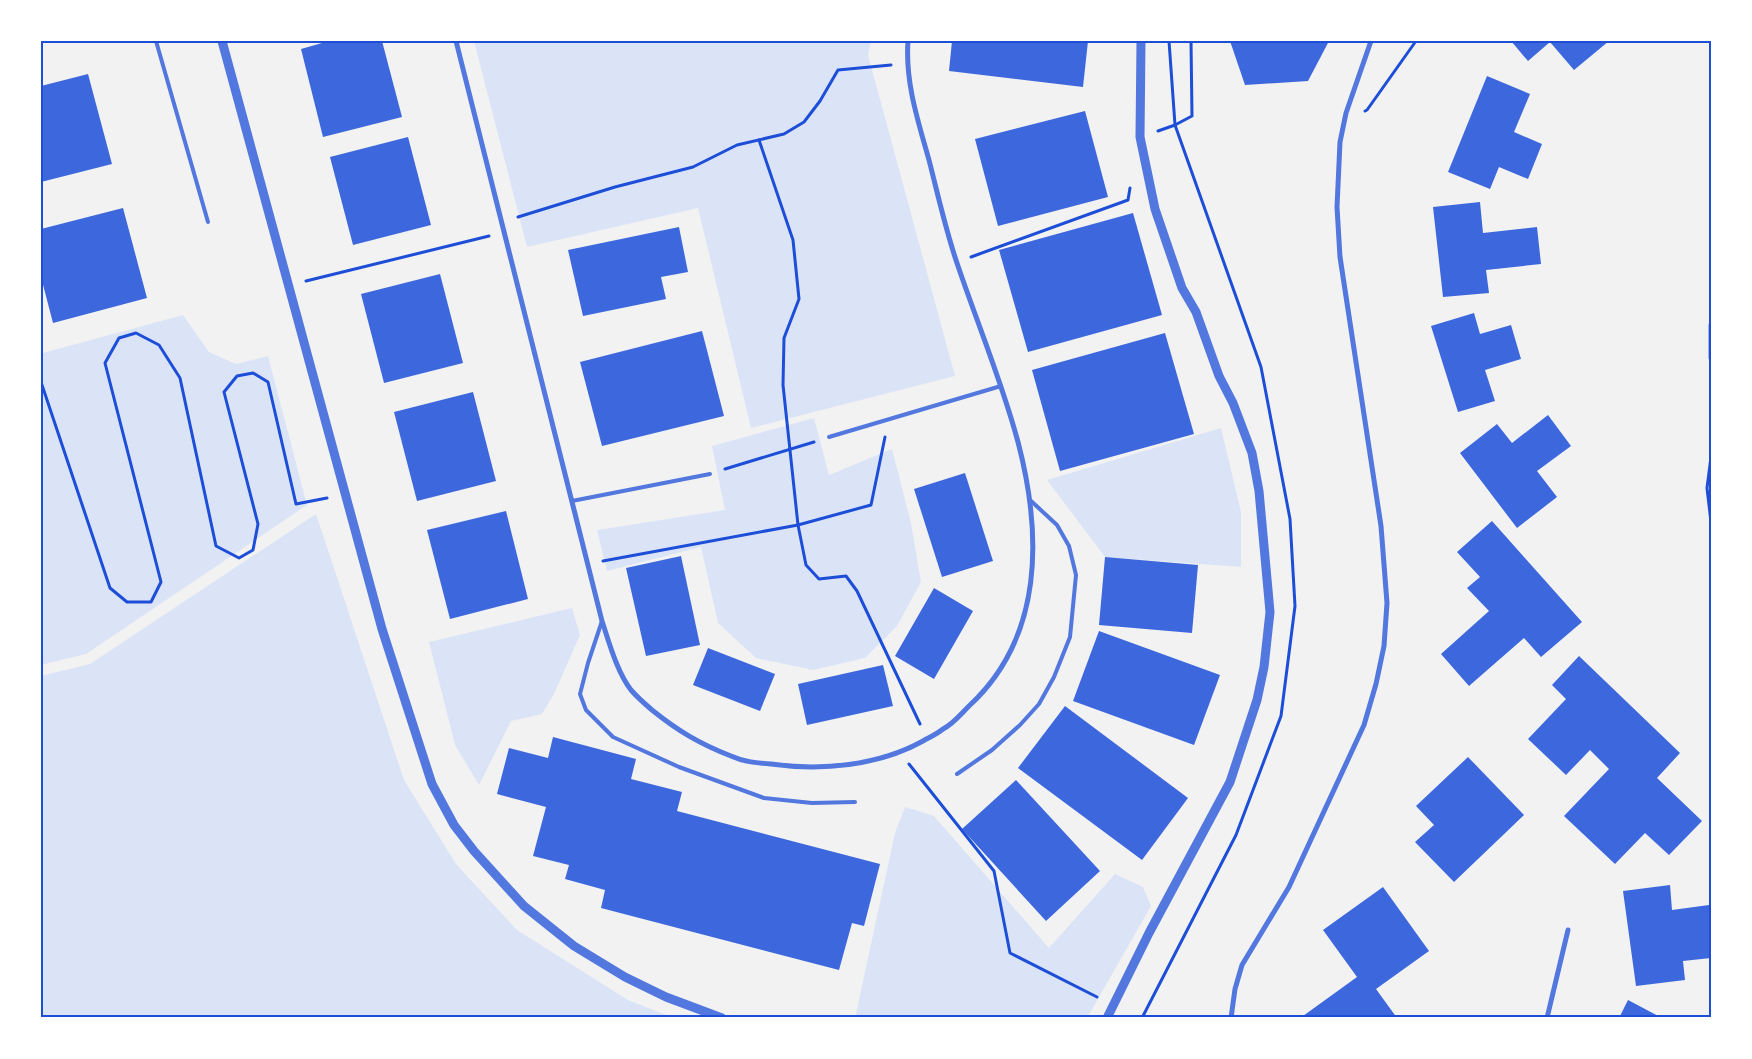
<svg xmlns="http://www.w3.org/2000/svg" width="1752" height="1059" font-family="Karla,sans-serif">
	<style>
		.green { fill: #dbe4f7 }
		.building { fill: #3d67dc }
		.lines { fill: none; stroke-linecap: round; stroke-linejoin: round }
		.path { stroke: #1d4ed8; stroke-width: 3 }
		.service { stroke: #5277de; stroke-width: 4 }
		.minor { stroke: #5277de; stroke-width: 5 }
		.tertiary { stroke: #5277de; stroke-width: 9 }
		.neatline { fill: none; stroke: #1d4ed8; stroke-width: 2 }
	</style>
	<rect width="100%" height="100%" fill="#f2f2f2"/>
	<g class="green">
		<path d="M474,41H871L868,55L955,376L751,428L698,208L527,247Z"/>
		<path d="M183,315L209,352L236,364L268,356L307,505L86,654L41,665V349L43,353Z"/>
		<path d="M814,418L829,475L892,449L911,523L921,582L897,626L865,658L813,670L756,658L718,623L701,547L607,571L597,530L725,510L712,446Z"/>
		<path d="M1221,428L1241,512V567L1105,557L1047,480Z"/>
		<path d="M316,514L404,780L456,864L517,930L628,1000L674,1018H41V676L90,664Z"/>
		<path d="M572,608L580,635L554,694L542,714L511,721L479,785L455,745L429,642Z"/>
		<path d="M905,807L934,816L1049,948L1115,874L1143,887L1151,906L1087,1018H855L895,833Z"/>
	</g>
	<g class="building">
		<path d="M329,41H382L402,117L323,137L301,49Z"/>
		<path d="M952,41H1088L1083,87L949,71Z"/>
		<path d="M1230,41H1329L1308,81L1245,85Z"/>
		<path d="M1511,41H1609L1574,70L1550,42L1528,61Z"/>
		<path d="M88,74L112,164L41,182V86Z"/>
		<path d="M1487,76L1530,94L1514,132L1542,144L1528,179L1499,167L1490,189L1448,172Z"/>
		<path d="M1085,111L1108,197L998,226L975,139Z"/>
		<path d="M408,137L431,225L353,245L330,157Z"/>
		<path d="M1480,202L1483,233L1537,227L1541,264L1486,270L1489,293L1443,297L1433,207Z"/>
		<path d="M123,208L147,298L53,323L41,277V229Z"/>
		<path d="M1133,213L1162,315L1028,352L999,250Z"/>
		<path d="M679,227L688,272L661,277L666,299L583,316L568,250Z"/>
		<path d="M440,274L463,363L384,383L361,294Z"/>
		<path d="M1474,313L1480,334L1511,325L1521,359L1485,370L1495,401L1458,412L1431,326Z"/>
		<path d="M702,331L724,416L602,446L580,362Z"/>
		<path d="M1165,333L1194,434L1060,471L1032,370Z"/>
		<path d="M473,392L496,481L417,501L394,412Z"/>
		<path d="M1548,415L1571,446L1537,471L1557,497L1517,528L1460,453L1497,424L1512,443Z"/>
		<path d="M965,473L993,561L942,577L914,489Z"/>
		<path d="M506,511L528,599L450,619L427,530Z"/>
		<path d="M1492,521L1582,622L1541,657L1524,638L1469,686L1441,654L1489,611L1467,588L1480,577L1457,552Z"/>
		<path d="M681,556L700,645L646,656L626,568Z"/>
		<path d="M1105,557L1198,565L1192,633L1099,625Z"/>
		<path d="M934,588L973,611L934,679L895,656Z"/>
		<path d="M1099,631L1220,675L1194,745L1073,701Z"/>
		<path d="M708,648L775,674L760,711L693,685Z"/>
		<path d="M1579,656L1680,753L1657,778L1702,821L1669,855L1645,833L1615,864L1564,816L1609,769L1590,750L1566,775L1528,739L1566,699L1552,685Z"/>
		<path d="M883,665L893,706L807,725L798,684Z"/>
		<path d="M1065,706L1188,798L1142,860L1018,768Z"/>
		<path d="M553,737L636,759L631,779L682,792L677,811L880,864L864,926L852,923L839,970L601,908L605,890L565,879L569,865L533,856L546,807L497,794L509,748L548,758Z"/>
		<path d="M1468,757L1524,815L1454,882L1415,842L1434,825L1416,806Z"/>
		<path d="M1016,780L1100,871L1046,921L962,829Z"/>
		<path d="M1670,885L1672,910L1709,905L1711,958L1683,961L1685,980L1636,986L1623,891Z"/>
		<path d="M1383,887L1429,951L1376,989L1397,1018H1304L1303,1016L1357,977L1323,930Z"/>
		<path d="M1628,1000L1662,1018H1619Z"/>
	</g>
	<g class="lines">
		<g class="path">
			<path d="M1365,111L1367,110L1416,41"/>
			<path d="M1158,131L1175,125L1192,116L1191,41"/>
			<path d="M759,140L793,240L799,299L784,338L783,385L798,525L806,565L819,579L846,576L857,591L920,724"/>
			<path d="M518,217L615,187L693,167L737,145L784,134L804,122L820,101L838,70L891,65"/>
			<path d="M971,257L1128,200L1130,188"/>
			<path d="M306,281L489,236"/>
			<path d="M41,382L110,588L127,602H151L161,582L105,363L119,338L136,333L159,345L180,378L216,546L239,558L253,550L258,524L224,392L237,376L253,373L268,382L296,504L327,498"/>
			<path d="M1711,457L1707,488L1711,522"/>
			<path d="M725,469L814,442"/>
			<path d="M603,561L798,525L871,505L885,437"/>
			<path d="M909,764L994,871L1010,953L1097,997"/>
			<path d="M1142,1018L1236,835L1281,716L1295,606L1290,519L1261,367L1175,125L1169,41"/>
		</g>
		<g class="service">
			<path d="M156,41L208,222"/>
			<path d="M829,437L1001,386"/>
			<path d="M572,501L710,474"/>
			<path d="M602,621L588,663L580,694L586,710L613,737L679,767L764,798L812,803L855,802"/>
			<path d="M957,774L992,750L1020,725L1039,704L1054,677L1070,637L1076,575L1069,546L1057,525L1030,500"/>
		</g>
		<g class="minor">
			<path d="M456,41L602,621C609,642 617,672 631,690C637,697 645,704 652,710C678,731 700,744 731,756C744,762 757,763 771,764C821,771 878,766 923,741C930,737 937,734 943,729C953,724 961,714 969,706C1044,637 1042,534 1018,442C1002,382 978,325 958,266C946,232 938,195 929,160C918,121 905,82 908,41"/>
			<path d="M1711,325V358"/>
			<path d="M1231,1018L1235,989L1242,965L1289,887L1364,725L1376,684L1384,646L1387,603L1381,526L1340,257L1337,207L1340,142L1346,113L1371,41"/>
			<path d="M1547,1018L1568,930"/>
		</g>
		<g class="tertiary">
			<path d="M222,41L382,629L432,784L454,825L474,851L524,906L574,946L625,977L666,997L722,1018"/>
			<path d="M1107,1018L1149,933L1230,782L1257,700L1264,667L1270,612L1259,491L1252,453L1233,403L1219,376L1196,312L1182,288L1155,209L1140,137L1141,41"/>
		</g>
	</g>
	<rect width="1752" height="1059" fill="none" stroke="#ffffff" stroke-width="85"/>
	<rect x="42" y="42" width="1668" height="974" class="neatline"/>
</svg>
